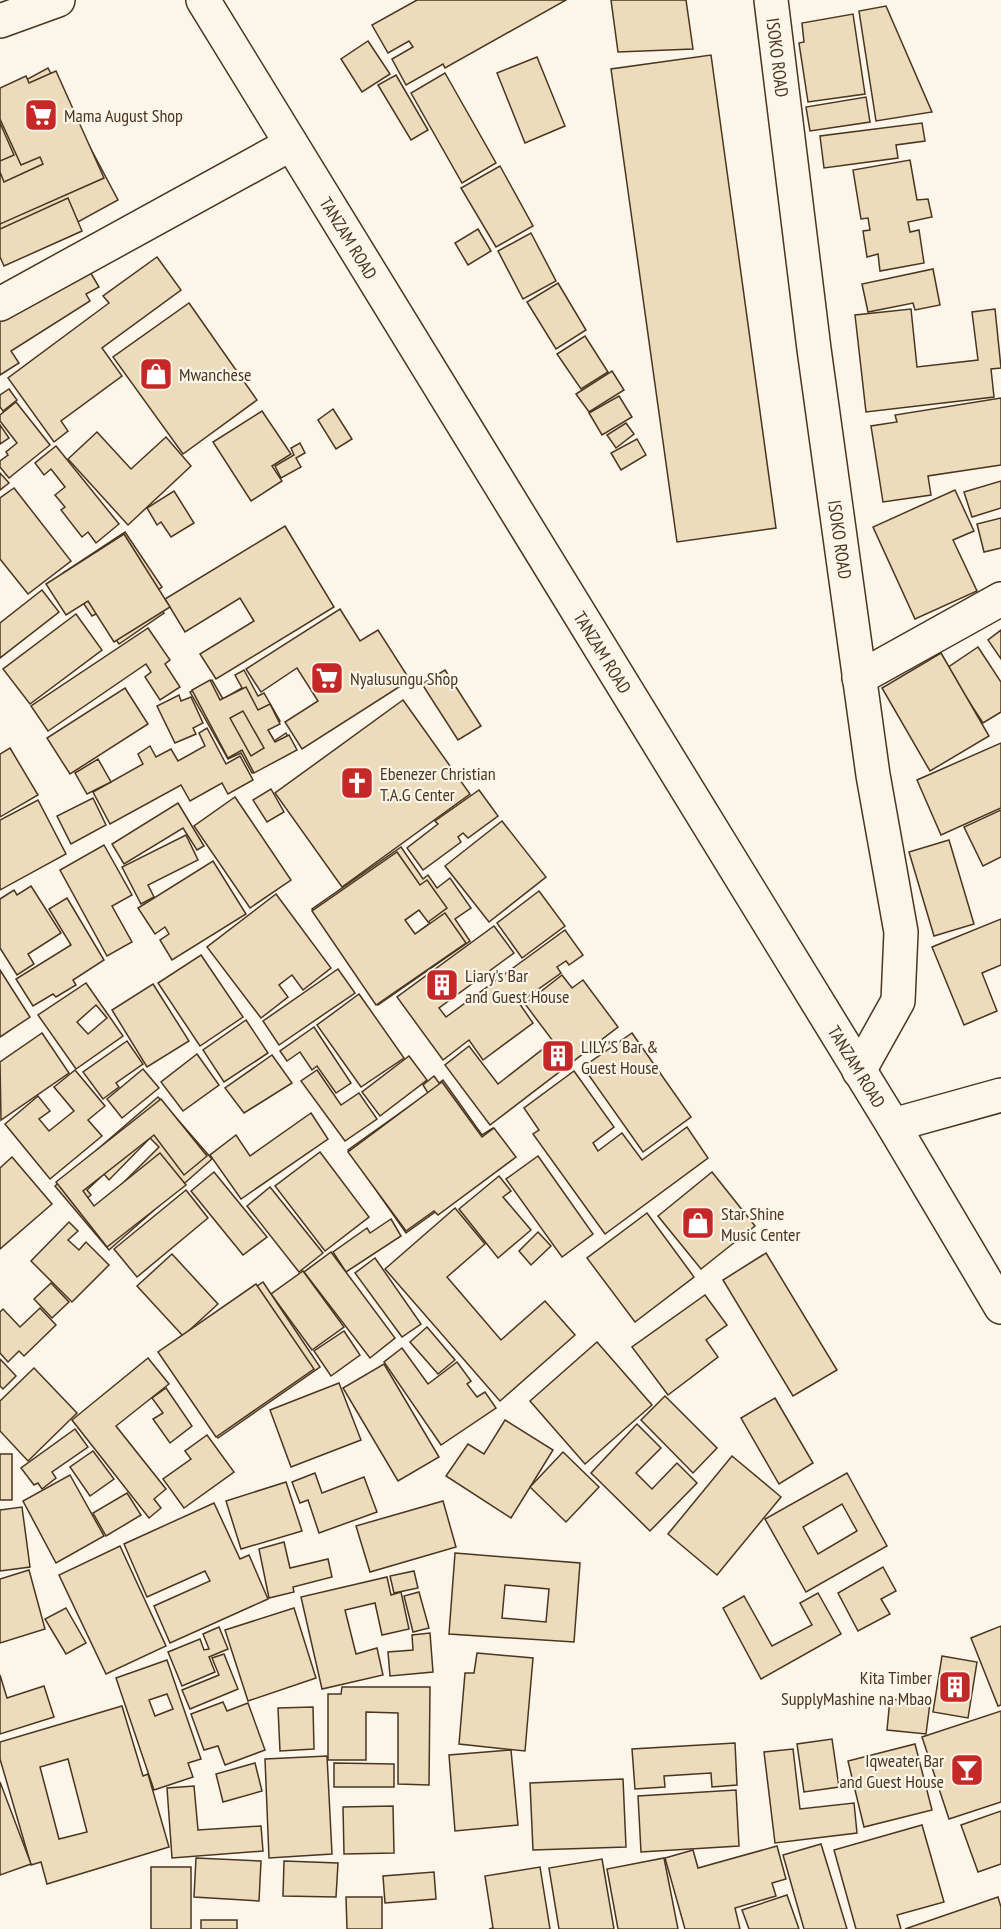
<svg xmlns="http://www.w3.org/2000/svg" width="1001" height="1929" font-family="'PT Sans Narrow',sans-serif">
	<style>
		.building { fill: #ecdcbc; stroke: #4a3520; stroke-width: 1.5; fill-rule: evenodd }
		.lines { fill: none; stroke-linecap: round; stroke-linejoin: round }
		.street-casing { stroke: #4a3520; stroke-width: 36 }
		.secondary-casing { stroke: #4a3520; stroke-width: 36 }
		.highway-casing { stroke: #4a3520; stroke-width: 36 }
		.street { stroke: #fbf6e9; stroke-width: 33 }
		.secondary { stroke: #fbf6e9; stroke-width: 33 }
		.highway { stroke: #fbf6e9; stroke-width: 33 }
		.labels { text-anchor: middle; dominant-baseline: central; stroke-width: 4.5; stroke-linejoin: round; paint-order: stroke }
		.street-label { font-size: 18px; fill: #4a3520; stroke: #fbf6e9 }
		.poi-label { font-size: 18px; fill: #4a3520; stroke: #fbf6e9; text-anchor: start }
	</style>
	<rect width="100%" height="100%" fill="#fbf6e9"/>
	<g class="building">
		<path d="M417,0H566L445,68L443,64L406,85L392,59L413,47L409,41L388,53L372,25Z"/>
		<path d="M611,0H686L693,49L618,52Z"/>
		<path d="M886,6L932,112L876,121L859,11Z"/>
		<path d="M853,14L865,94L808,102L799,43L804,42L802,23Z"/>
		<path d="M368,41L390,74L362,92L341,59Z"/>
		<path d="M711,55L776,528L677,542L611,69Z"/>
		<path d="M537,57L565,126L525,143L497,73Z"/>
		<path d="M48,68L118,200L12,258L0,236V94Z"/>
		<path d="M56,71L104,178L0,224V172L4,182L43,164L40,157L21,165L0,119V88L26,76L29,83Z"/>
		<path d="M445,73L496,163L462,183L411,93Z"/>
		<path d="M396,75L428,130L411,140L378,85Z"/>
		<path d="M866,97L870,122L810,131L806,107Z"/>
		<path d="M0,123L14,155L0,161Z"/>
		<path d="M922,123L925,141L896,145L898,158L824,168L820,136Z"/>
		<path d="M910,160L917,200L928,199L932,217L908,222L910,232L919,230L924,263L880,271L878,254L867,257L863,231L870,230L868,218L861,219L853,170Z"/>
		<path d="M500,166L533,226L496,247L461,188Z"/>
		<path d="M68,198L82,231L4,266L0,257V229Z"/>
		<path d="M478,229L491,251L468,265L455,243Z"/>
		<path d="M531,233L556,281L523,299L498,251Z"/>
		<path d="M157,257L181,290L102,348L122,376L61,421L68,431L54,442L8,378L109,303L103,296Z"/>
		<path d="M86,265L99,287L86,294L90,301L11,351L19,363L0,375V319Z"/>
		<path d="M933,269L940,305L915,310L913,303L868,312L862,284Z"/>
		<path d="M558,283L586,330L556,349L527,302Z"/>
		<path d="M189,303L257,400L183,454L113,357Z"/>
		<path d="M911,309L917,367L978,360L972,312L995,309L1001,368L991,369L994,397L866,412L855,315Z"/>
		<path d="M585,336L608,372L581,389L557,354Z"/>
		<path d="M612,371L624,390L589,412L576,394Z"/>
		<path d="M9,389L17,400L3,411L0,407V395Z"/>
		<path d="M619,396L632,417L602,435L589,413Z"/>
		<path d="M1001,398V465L928,476L931,495L883,502L871,426L897,422L895,415Z"/>
		<path d="M16,402L50,445L9,478L0,467V461L8,455L6,452L17,443L0,421V415Z"/>
		<path d="M333,409L352,439L336,449L318,420Z"/>
		<path d="M262,411L291,454L272,466L282,481L251,501L213,442Z"/>
		<path d="M626,423L634,434L616,448L607,435Z"/>
		<path d="M0,425L9,438L0,444Z"/>
		<path d="M97,432L131,469L166,437L191,466L128,525L68,459Z"/>
		<path d="M637,439L646,455L621,470L611,453Z"/>
		<path d="M300,443L305,453L296,458L301,467L281,478L275,466L294,455L291,448Z"/>
		<path d="M56,446L119,524L96,543L88,532L82,537L61,510L65,507L55,495L65,487L51,469L44,475L35,463Z"/>
		<path d="M0,473L9,483L0,490Z"/>
		<path d="M1001,481V508L972,517L964,492Z"/>
		<path d="M14,488L71,561L28,594L0,559V498Z"/>
		<path d="M955,490L974,531L953,540L977,591L915,619L873,527Z"/>
		<path d="M174,491L194,523L171,537L161,522L157,525L147,508Z"/>
		<path d="M1001,518V548L984,552L977,524Z"/>
		<path d="M285,526L334,607L216,679L200,654L254,621L240,598L185,632L165,599Z"/>
		<path d="M125,532L162,587L151,595L164,613L119,644L98,613L92,616L63,573ZM127,562L136,575L112,593L103,581Z"/>
		<path d="M124,534L170,607L114,642L88,601L66,615L46,584Z"/>
		<path d="M42,590L59,612L0,658V623Z"/>
		<path d="M340,609L360,641L378,630L410,680L302,749L285,722L318,701L297,668L261,692L246,669Z"/>
		<path d="M76,614L102,650L30,704L3,669Z"/>
		<path d="M148,628L170,660L165,664L180,687L160,700L145,677L151,672L146,664L48,731L31,706Z"/>
		<path d="M1001,630V659L988,640Z"/>
		<path d="M978,647L1001,682V712L983,723L947,668Z"/>
		<path d="M941,653L989,736L930,771L882,688Z"/>
		<path d="M244,670L258,696L264,693L280,721L267,729L274,741L286,733L295,750L252,773L241,753L228,759L190,692L212,680L223,699L242,688L235,675Z"/>
		<path d="M445,670L481,726L458,740L422,684Z"/>
		<path d="M210,680L220,700L246,687L258,710L270,704L280,724L268,730L275,742L289,735L297,750L254,773L242,750L228,758L192,690ZM243,711L264,748L251,756L230,718Z"/>
		<path d="M125,688L148,724L70,774L47,738Z"/>
		<path d="M179,695L181,701L191,697L203,723L193,728L196,734L175,743L157,706Z"/>
		<path d="M403,700L470,794L342,887L275,793Z"/>
		<path d="M207,728L226,764L240,756L253,780L228,794L222,783L190,801L181,785L110,824L93,792L143,764L138,754L150,746L156,757L171,749L178,761L205,746L199,733Z"/>
		<path d="M1001,743V808L941,835L917,780Z"/>
		<path d="M10,748L38,795L0,817V754Z"/>
		<path d="M98,759L111,782L87,794L75,773Z"/>
		<path d="M271,789L284,812L267,822L253,800Z"/>
		<path d="M479,790L498,816L468,838L463,833L458,837L461,842L423,870L407,848L438,824L435,821Z"/>
		<path d="M235,797L291,880L250,908L194,826Z"/>
		<path d="M93,798L106,825L71,844L57,816Z"/>
		<path d="M38,800L66,854L0,890V820Z"/>
		<path d="M178,803L204,846L197,850L183,828L124,864L112,844Z"/>
		<path d="M1001,810V857L983,866L964,827Z"/>
		<path d="M502,821L546,877L489,922L445,866Z"/>
		<path d="M186,835L198,860L148,885L154,897L141,904L122,867Z"/>
		<path d="M949,840L974,924L934,936L909,852Z"/>
		<path d="M104,845L132,895L112,906L132,942L107,956L60,870Z"/>
		<path d="M401,847L423,879L428,875L437,888L450,878L471,908L455,919L470,941L378,1005L312,909ZM419,910L430,923L415,934L404,921Z"/>
		<path d="M397,852L420,885L427,880L447,908L428,922L419,910L405,920L415,934L445,913L466,943L376,1005L312,911Z"/>
		<path d="M213,861L246,914L172,960L160,940L169,934L165,927L155,934L138,908Z"/>
		<path d="M31,886L61,933L28,954L34,964L17,975L0,948V899L14,890L17,895Z"/>
		<path d="M539,891L565,926L522,958L497,923Z"/>
		<path d="M276,894L331,968L303,990L292,975L279,985L288,997L261,1018L207,947Z"/>
		<path d="M67,898L104,960L73,980L76,985L56,997L53,994L33,1006L16,979L71,945L49,909Z"/>
		<path d="M1001,919V965L982,973L997,1011L964,1025L932,947Z"/>
		<path d="M494,926L514,953L439,1008L446,1017L565,930L583,955L569,965L566,961L557,967L561,973L519,1003L533,1023L483,1060L469,1040L443,1060L397,997Z"/>
		<path d="M201,955L243,1017L200,1046L158,983Z"/>
		<path d="M338,969L355,993L279,1045L263,1021Z"/>
		<path d="M0,970L30,1017L0,1037Z"/>
		<path d="M562,975L572,988L583,980L618,1027L490,1125L445,1065L469,1046L498,1084L553,1041L525,1004Z"/>
		<path d="M86,983L123,1036L76,1069L38,1015ZM96,1005L107,1018L88,1034L77,1022Z"/>
		<path d="M153,984L189,1041L147,1067L112,1010Z"/>
		<path d="M359,994L404,1058L361,1087L317,1025Z"/>
		<path d="M246,1020L268,1053L224,1082L203,1050Z"/>
		<path d="M314,1027L351,1083L336,1093L317,1066L312,1070L300,1052L287,1061L280,1051Z"/>
		<path d="M42,1033L69,1073L1,1120L0,1062Z"/>
		<path d="M632,1033L691,1117L643,1152L583,1067Z"/>
		<path d="M127,1041L143,1064L116,1083L119,1087L103,1099L83,1072Z"/>
		<path d="M197,1054L219,1085L183,1111L161,1082Z"/>
		<path d="M272,1055L292,1083L244,1113L225,1088Z"/>
		<path d="M409,1056L427,1080L380,1116L362,1092Z"/>
		<path d="M143,1069L159,1088L122,1118L107,1099Z"/>
		<path d="M75,1070L105,1106L88,1120L102,1136L50,1179L5,1124L38,1096L50,1111L39,1119L49,1131L74,1111L54,1087Z"/>
		<path d="M317,1070L341,1105L359,1093L377,1119L345,1141L301,1081Z"/>
		<path d="M574,1071L614,1127L593,1143L598,1151L622,1133L642,1160L687,1127L708,1158L605,1234L533,1134L539,1130L524,1108Z"/>
		<path d="M434,1076L439,1083L443,1080L482,1135L493,1128L513,1156L406,1233L348,1150L428,1093L423,1085ZM434,1149L443,1164L414,1183L405,1168Z"/>
		<path d="M442,1082L482,1137L494,1128L516,1157L438,1215L434,1211L406,1231L348,1152Z"/>
		<path d="M158,1097L212,1159L109,1250L55,1186ZM150,1138L159,1147L96,1210L86,1199L91,1195L87,1190L104,1174L109,1180Z"/>
		<path d="M161,1099L207,1156L184,1175L154,1135L83,1191L94,1206L160,1153L186,1185L107,1247L56,1182Z"/>
		<path d="M311,1113L328,1139L241,1199L210,1155L236,1135L250,1156Z"/>
		<path d="M320,1152L369,1217L325,1251L275,1186Z"/>
		<path d="M538,1156L593,1234L562,1257L506,1179Z"/>
		<path d="M12,1157L52,1204L0,1249V1168Z"/>
		<path d="M214,1172L267,1237L243,1255L191,1191Z"/>
		<path d="M712,1172L755,1226L701,1269L658,1216Z"/>
		<path d="M499,1176L511,1191L503,1197L531,1230L498,1258L459,1209Z"/>
		<path d="M270,1187L323,1253L299,1272L247,1206Z"/>
		<path d="M186,1190L208,1218L137,1277L114,1249Z"/>
		<path d="M455,1208L485,1244L447,1277L501,1340L545,1301L575,1335L500,1401L385,1269Z"/>
		<path d="M647,1213L694,1277L635,1322L587,1258Z"/>
		<path d="M391,1219L401,1236L346,1272L333,1252L367,1228L370,1233Z"/>
		<path d="M69,1222L78,1231L68,1240L79,1250L86,1242L109,1265L72,1302L31,1261Z"/>
		<path d="M538,1232L551,1246L531,1265L519,1251Z"/>
		<path d="M331,1252L395,1338L370,1358L304,1272Z"/>
		<path d="M766,1253L837,1370L793,1396L723,1280Z"/>
		<path d="M172,1254L218,1304L183,1336L137,1286Z"/>
		<path d="M375,1258L421,1324L402,1337L355,1273Z"/>
		<path d="M303,1271L344,1327L312,1350L271,1294Z"/>
		<path d="M263,1282L320,1367L218,1438L160,1353ZM244,1338L258,1356L223,1381L209,1363Z"/>
		<path d="M51,1283L69,1302L52,1318L34,1299Z"/>
		<path d="M256,1284L314,1369L216,1437L158,1352Z"/>
		<path d="M705,1295L727,1325L706,1340L718,1357L668,1395L632,1347Z"/>
		<path d="M40,1308L56,1325L24,1356L19,1351L8,1362L0,1353V1312L3,1309L20,1327Z"/>
		<path d="M427,1327L455,1360L438,1374L410,1342Z"/>
		<path d="M344,1331L360,1355L331,1376L314,1351Z"/>
		<path d="M597,1342L652,1405L585,1464L530,1401Z"/>
		<path d="M402,1348L428,1384L457,1362L471,1381L467,1384L477,1397L485,1392L496,1408L441,1445L384,1362Z"/>
		<path d="M148,1358L169,1384L116,1426L166,1489L154,1499L161,1508L149,1518L72,1420Z"/>
		<path d="M0,1359L16,1376L3,1389L0,1386Z"/>
		<path d="M384,1364L439,1457L398,1481L343,1388Z"/>
		<path d="M34,1368L77,1413L28,1461L0,1431V1401Z"/>
		<path d="M339,1383L361,1440L291,1467L270,1410Z"/>
		<path d="M166,1388L192,1426L170,1443L153,1419L163,1413L152,1398Z"/>
		<path d="M665,1396L717,1448L693,1473L641,1420Z"/>
		<path d="M775,1398L813,1463L779,1484L741,1418Z"/>
		<path d="M505,1420L553,1450L511,1518L446,1476L468,1444L484,1454Z"/>
		<path d="M637,1424L661,1448L636,1473L652,1489L677,1463L697,1483L650,1531L591,1473Z"/>
		<path d="M75,1429L88,1447L52,1472L56,1478L42,1489L38,1483L34,1485L21,1468Z"/>
		<path d="M207,1435L234,1472L184,1508L163,1479L191,1459L185,1451Z"/>
		<path d="M93,1451L114,1479L90,1496L70,1467Z"/>
		<path d="M563,1452L599,1487L566,1522L530,1487Z"/>
		<rect x="0" y="1454" width="12" height="46"/>
		<path d="M732,1456L781,1497L717,1575L668,1534Z"/>
		<path d="M315,1473L322,1493L364,1477L377,1512L319,1533L308,1500L300,1503L292,1482Z"/>
		<path d="M847,1473L887,1546L806,1592L765,1519ZM842,1504L857,1531L818,1554L803,1527Z"/>
		<path d="M70,1475L104,1536L56,1563L23,1501Z"/>
		<path d="M286,1482L302,1531L241,1549L226,1501Z"/>
		<path d="M127,1493L141,1515L106,1536L93,1513Z"/>
		<path d="M443,1501L456,1547L370,1572L356,1526Z"/>
		<path d="M214,1503L240,1559L249,1555L268,1599L170,1643L154,1606L210,1581L205,1571L147,1597L124,1544Z"/>
		<path d="M22,1507L30,1567L0,1571V1510Z"/>
		<path d="M284,1542L290,1568L328,1559L332,1577L293,1587L294,1592L269,1598L259,1549Z"/>
		<path d="M120,1546L166,1646L106,1674L59,1575Z"/>
		<path d="M455,1553L580,1563L574,1642L449,1634ZM505,1585L549,1589L546,1622L502,1618Z"/>
		<path d="M883,1567L896,1591L881,1599L890,1614L858,1631L838,1593Z"/>
		<path d="M29,1570L45,1629L0,1643V1579Z"/>
		<path d="M414,1571L418,1588L394,1593L390,1576Z"/>
		<path d="M387,1577L391,1595L401,1592L409,1629L382,1635L375,1603L345,1610L356,1654L377,1648L383,1675L322,1689L301,1597Z"/>
		<path d="M419,1592L429,1628L413,1632L404,1596Z"/>
		<path d="M818,1593L841,1634L761,1679L723,1608L744,1596L772,1646L812,1625L800,1603Z"/>
		<path d="M66,1608L86,1643L66,1654L45,1619Z"/>
		<path d="M294,1608L316,1678L248,1701L225,1630Z"/>
		<path d="M1001,1626V1705L998,1706L971,1638Z"/>
		<path d="M219,1627L228,1649L209,1657L215,1672L182,1686L168,1652L200,1639L204,1650L209,1649L203,1634Z"/>
		<path d="M430,1633L433,1672L390,1676L388,1652L413,1650L412,1635Z"/>
		<path d="M477,1653L533,1658L525,1751L459,1744L465,1673H474Z"/>
		<path d="M224,1654L238,1689L190,1709L182,1690L219,1675L212,1658Z"/>
		<path d="M942,1656L977,1662L968,1718L933,1712Z"/>
		<path d="M167,1660L201,1759L188,1763L193,1777L154,1790L116,1678ZM167,1694L173,1709L155,1716L149,1700Z"/>
		<path d="M0,1675L7,1698L44,1686L54,1717L0,1734Z"/>
		<path d="M342,1687H430L429,1785L398,1784V1713L366,1712V1760H328V1694H341Z"/>
		<path d="M890,1699L930,1703L926,1734L887,1730Z"/>
		<path d="M223,1702L227,1711L248,1703L265,1750L225,1765L218,1746L204,1750L191,1714Z"/>
		<path d="M122,1706L143,1776L148,1774L169,1847L47,1884L41,1862L31,1865L0,1759V1742ZM68,1759L87,1832L59,1839L40,1767Z"/>
		<path d="M313,1707L314,1749L280,1751L278,1708Z"/>
		<path d="M1001,1711V1802L949,1819L922,1737Z"/>
		<path d="M832,1739L839,1787L804,1792L797,1744Z"/>
		<path d="M735,1743L737,1785L712,1787L711,1773L664,1776L665,1787L635,1789L632,1749Z"/>
		<path d="M915,1744L932,1810L864,1827L848,1761Z"/>
		<path d="M793,1749L800,1809L854,1803L857,1833L775,1843L764,1752Z"/>
		<path d="M511,1750L518,1825L455,1831L449,1755Z"/>
		<path d="M327,1756L332,1854L269,1858L265,1759Z"/>
		<path d="M255,1763L262,1791L223,1802L216,1774Z"/>
		<path d="M334,1763L394,1764V1787H334Z"/>
		<path d="M623,1779L626,1847L533,1850L530,1783Z"/>
		<path d="M0,1782L31,1864L0,1875Z"/>
		<path d="M194,1786L198,1830L261,1826L263,1851L172,1858L167,1788Z"/>
		<path d="M736,1790L739,1846L641,1852L638,1796Z"/>
		<path d="M393,1806L394,1853L344,1854L343,1807Z"/>
		<path d="M1001,1811V1864L978,1872L961,1825Z"/>
		<path d="M922,1825L944,1902L897,1915L901,1929H856L834,1850Z"/>
		<path d="M821,1844L847,1929H804L783,1855Z"/>
		<path d="M777,1846L786,1879L772,1883L776,1896L735,1908L740,1929H685L665,1858L693,1850L698,1868Z"/>
		<path d="M196,1858L261,1861L259,1901L194,1897Z"/>
		<path d="M664,1858L678,1929H618L607,1869Z"/>
		<path d="M602,1859L614,1929H559L549,1868Z"/>
		<path d="M284,1861L338,1863L336,1897L283,1896Z"/>
		<rect x="151" y="1867" width="40" height="62"/>
		<path d="M540,1867L550,1929H489L493,1928L485,1876Z"/>
		<path d="M434,1872L436,1899L385,1903L383,1876Z"/>
		<path d="M787,1895L799,1929H749L742,1910Z"/>
		<path d="M346,1897H382V1929H347Z"/>
		<path d="M998,1897L1001,1907V1929H905Z"/>
		<rect x="201" y="1920" width="36" height="9"/>
	</g>
	<g class="lines">
		<defs>
			<g id="street">
				<path d="M0,21L58,0"/>
				<path d="M0,304L291,144"/>
				<path d="M859,678L1001,599"/>
				<path d="M893,1125L1001,1095"/>
			</g>
			<g id="secondary">
				<path id="s1" d="M771,0L814,349L873,775L901,932L898,1001L859,1071"/>
			</g>
			<g id="highway">
				<path id="s2" d="M203,0L893,1125L1001,1307"/>
			</g>
		</defs>
		<use href="#street" class="street-casing"/>
		<use href="#secondary" class="secondary-casing"/>
		<use href="#highway" class="highway-casing"/>
		<use href="#street" class="street"/>
		<use href="#secondary" class="secondary"/>
		<use href="#highway" class="highway"/>
	</g>
	<defs>
		<symbol id="supermarket-square" viewBox="-11 -11 22 22"><rect x="-9" y="-9" width="18" height="18" rx="4" fill="#c62828" stroke="#fbf6e9"/><path d="M-6-5.5h2.5l.6 2H6L4.5 2H-2.5L-4.4-4H-6ZM-1.5 3.2a1.3 1.3 0 1 0 .1 0ZM3 3.2a1.3 1.3 0 1 0 .1 0Z" fill="#fff"/></symbol>
		<symbol id="shop-square" viewBox="-11 -11 22 22"><rect x="-9" y="-9" width="18" height="18" rx="4" fill="#c62828" stroke="#fbf6e9"/><path d="M-5-2.5h2.3a2.7 3.5 0 0 1 5.4 0H5L5.5 6h-11ZM-1.5-2.5h3a1.5 2.3 0 0 0-3 0Z" fill="#fff"/></symbol>
		<symbol id="church-square" viewBox="-11 -11 22 22"><rect x="-9" y="-9" width="18" height="18" rx="4" fill="#c62828" stroke="#fbf6e9"/><path d="M-1.2-6h2.4v3.5h3.3v2.4h-3.3V6h-2.4V-.1h-3.3v-2.4h3.3Z" fill="#fff"/></symbol>
		<symbol id="building-square" viewBox="-11 -11 22 22"><rect x="-9" y="-9" width="18" height="18" rx="4" fill="#c62828" stroke="#fbf6e9"/><path d="M-4-6H4V6H1V3H-1V6H-4ZM-2.5-4.3h1.7v1.8h-1.7ZM.8-4.3h1.7v1.8H.8ZM-2.5-1h1.7V.8h-1.7ZM.8-1h1.7V.8H.8Z" fill="#fff"/></symbol>
		<symbol id="bar-square" viewBox="-11 -11 22 22"><rect x="-9" y="-9" width="18" height="18" rx="4" fill="#c62828" stroke="#fbf6e9"/><path d="M-6-5H6L.8 .8V4.5H3.5V6h-7V4.5H-.8V.8Z" fill="#fff"/></symbol>
	</defs>
	<g fill-rule="evenodd">
		<use href="#supermarket-square" x="22" y="96" width="38" height="38"/>
		<use href="#shop-square" x="137" y="355" width="38" height="38"/>
		<use href="#supermarket-square" x="308" y="659" width="38" height="38"/>
		<use href="#church-square" x="338" y="764" width="38" height="38"/>
		<use href="#building-square" x="423" y="966" width="38" height="38"/>
		<use href="#building-square" x="539" y="1037" width="38" height="38"/>
		<use href="#shop-square" x="679" y="1204" width="38" height="38"/>
		<use href="#building-square" x="936" y="1668" width="38" height="38"/>
		<use href="#bar-square" x="948" y="1751" width="38" height="38"/>
	</g>
	<g class="labels">
		<g class="street-label">
			<text stroke="none"><textPath href="#s1" startOffset="58">ISOKO ROAD</textPath></text>
			<text stroke="none"><textPath href="#s2" startOffset="279">TANZAM ROAD</textPath></text>
			<text stroke="none"><textPath href="#s1" startOffset="544">ISOKO ROAD</textPath></text>
			<text stroke="none"><textPath href="#s2" startOffset="765">TANZAM ROAD</textPath></text>
			<text stroke="none"><textPath href="#s2" startOffset="1251">TANZAM ROAD</textPath></text>
		</g>
		<g class="poi-label">
			<text x="64" y="115">Mama August Shop</text>
			<text x="179" y="374">Mwanchese</text>
			<text x="350" y="678">Nyalusungu Shop</text>
			<text x="380" y="773">Ebenezer Christian<tspan x="380" dy="21">T.A.G Center</tspan></text>
			<text x="465" y="975">Liary's Bar<tspan x="465" dy="21">and Guest House</tspan></text>
			<text x="581" y="1046">LILY'S Bar &amp;<tspan x="581" dy="21">Guest House</tspan></text>
			<text x="721" y="1213">Star Shine<tspan x="721" dy="21">Music Center</tspan></text>
			<text x="932" y="1677" text-anchor="end">Kita Timber<tspan x="932" dy="21">SupplyMashine na Mbao</tspan></text>
			<text x="944" y="1760" text-anchor="end">Iqweater Bar<tspan x="944" dy="21">and Guest House</tspan></text>
		</g>
	</g>
</svg>
